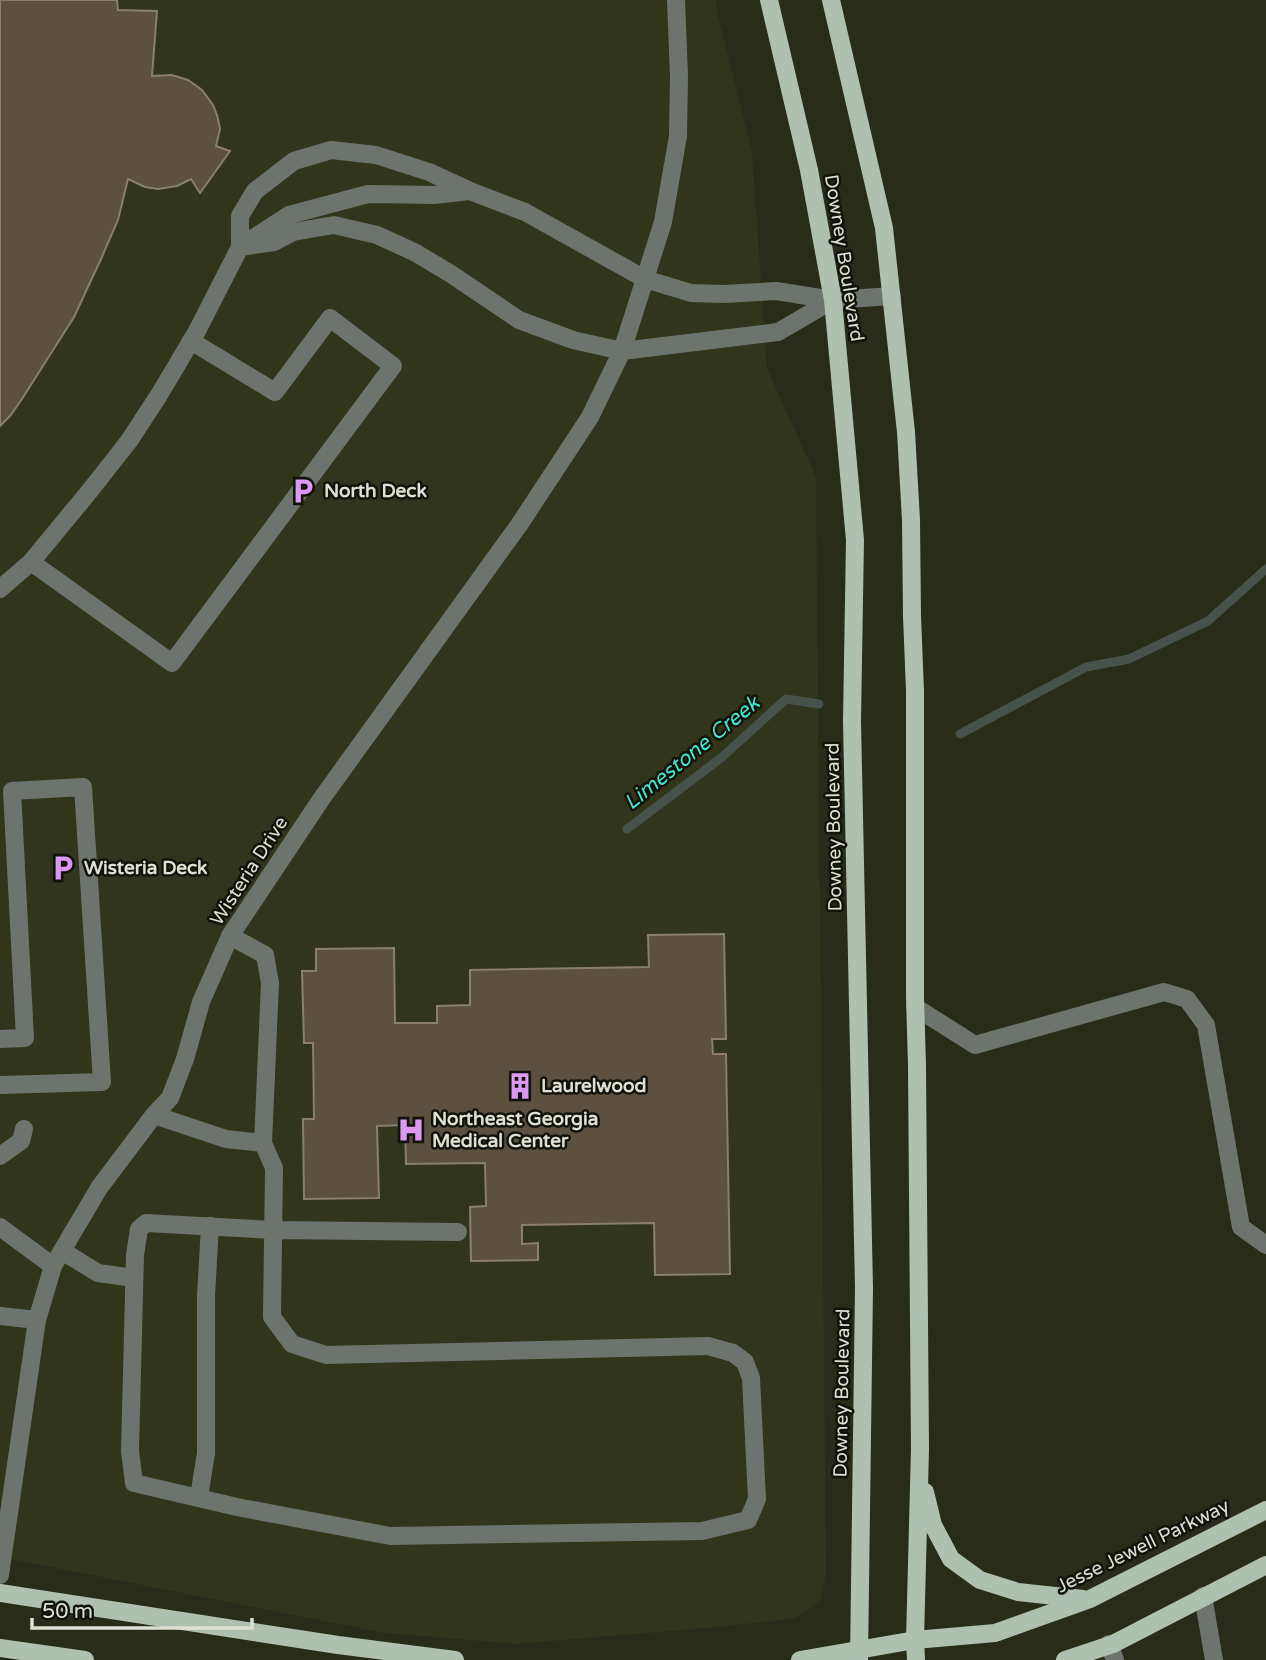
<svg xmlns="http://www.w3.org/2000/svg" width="1266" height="1660" font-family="'Varela Round',sans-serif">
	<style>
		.built { fill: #31351b }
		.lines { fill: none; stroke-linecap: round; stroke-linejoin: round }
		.stream { stroke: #47524d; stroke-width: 9 }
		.building { fill: #5b513e; stroke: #897f6a; stroke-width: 2 }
		.minor { stroke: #6c746d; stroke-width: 18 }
		.major { stroke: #afc0b1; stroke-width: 18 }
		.labels { text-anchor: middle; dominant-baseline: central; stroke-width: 5; stroke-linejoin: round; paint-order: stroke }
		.street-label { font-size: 19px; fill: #dde0d3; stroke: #11130b }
		.poi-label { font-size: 19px; font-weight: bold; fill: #dde0d3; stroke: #11130b; text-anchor: start }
		.water-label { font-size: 21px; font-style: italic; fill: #44e7cf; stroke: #11130b }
	</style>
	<rect width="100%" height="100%" fill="#282c18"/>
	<path class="built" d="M0,0H716V6L752,152L767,368L816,477L826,1575L820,1602L796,1618L719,1627L517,1644L385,1633L0,1557Z"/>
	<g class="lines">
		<g class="stream">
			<path d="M960,734L1086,667L1129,659L1208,621L1266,569"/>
			<path d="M627,829L721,758L786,699L819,704"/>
		</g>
	</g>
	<g class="building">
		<path d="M0,0H117L118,10L157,11L152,76L172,75L188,80L202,90L213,105L217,115L220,129L216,146L230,151L200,193L191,179L177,186L158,189L145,187L128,179L118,220L101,259L74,317L22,399L10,416L0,426Z"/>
		<path d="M724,934L726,1039H712L713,1054H726L730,1274L655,1275L654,1223L522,1225V1244L538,1243V1260L471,1261L470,1207L486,1206L485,1163L406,1164L405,1125L377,1126L379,1198L304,1199L303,1119H314L313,1043H304L302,971H316V949L394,948L395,1023H437V1006L470,1005V970L649,967L648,935Z"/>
	</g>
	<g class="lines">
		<g class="minor">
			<path d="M243,245L289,215L368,194L434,195L469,191"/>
			<path d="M240,247L274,242L293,232L334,225L377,235L416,253L451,274L519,320L573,340L622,351L778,332L833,300"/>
			<path d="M31,562L172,663L393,366L330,318L275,392L191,341"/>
			<path d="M0,589L31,562L88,493L129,441L159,395L197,331L240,247V216L255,191L294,161L331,150L376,155L429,172L470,191L525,212L645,279L691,293L724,294L776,291L833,300L892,296"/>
			<path d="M230,936L265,955L270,983L263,1143"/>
			<path d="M915,1007L975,1045L1164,992L1187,999L1206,1025L1241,1227L1266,1245"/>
			<path d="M0,1039L25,1038L12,791L83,787L102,1082L0,1085"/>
			<path d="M154,1115L226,1139L263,1143L274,1168L272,1317L292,1344L326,1355L708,1346L733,1353L745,1362L751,1378L757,1499L748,1520L702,1531L390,1536L237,1507L134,1483L130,1451L135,1255L139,1229L146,1223L273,1230L458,1232"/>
			<path d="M0,1156L21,1141L24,1129"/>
			<path d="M0,1227L53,1266"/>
			<path d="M62,1251L98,1273L134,1278"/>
			<path d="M0,1316L37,1320"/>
			<path d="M199,1497L206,1453V1296L210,1226"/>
			<path d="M0,1575L37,1320L53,1266L99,1188L154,1115L170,1098L185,1059L201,1002L230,936L322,798L519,525L590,417L622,351L663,222L678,136L679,76L676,0"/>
			<path d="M1203,1596L1214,1660"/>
			<path d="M1109,1644L1115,1660"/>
		</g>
		<g class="major">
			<path d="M769,0L809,170L833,300L855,540L852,721L864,1288L859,1660"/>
			<path d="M831,0L884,228L906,432L911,520L912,616L915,691V997L917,1065L920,1449L915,1640L916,1660"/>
			<path d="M925,1492L933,1525L951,1559L980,1580L1018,1592L1083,1599"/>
			<path d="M0,1593L338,1645L455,1660"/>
			<path d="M0,1648L85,1660"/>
			<path d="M800,1660L915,1640L995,1633L1090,1599L1266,1510"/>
			<path d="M1065,1660L1113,1644L1266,1565"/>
		</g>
	</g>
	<defs>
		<symbol id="parking-bare" viewBox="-9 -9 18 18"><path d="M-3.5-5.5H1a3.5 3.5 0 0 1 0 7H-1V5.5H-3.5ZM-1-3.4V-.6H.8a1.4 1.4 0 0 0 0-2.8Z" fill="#dc99f4" stroke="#11130b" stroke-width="2.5" paint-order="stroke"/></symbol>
		<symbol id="building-bare" viewBox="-9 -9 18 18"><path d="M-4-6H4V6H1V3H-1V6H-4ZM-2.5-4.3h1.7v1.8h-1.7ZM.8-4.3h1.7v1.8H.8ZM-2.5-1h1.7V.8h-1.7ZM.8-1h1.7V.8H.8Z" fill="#dc99f4" stroke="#11130b" stroke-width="2.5" paint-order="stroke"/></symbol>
		<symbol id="hospital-bare" viewBox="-9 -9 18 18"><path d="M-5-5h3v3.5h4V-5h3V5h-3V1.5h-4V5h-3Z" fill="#dc99f4" stroke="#11130b" stroke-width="2.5" paint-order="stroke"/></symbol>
	</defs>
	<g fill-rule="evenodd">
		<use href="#parking-bare" x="284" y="472" width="38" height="38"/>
		<use href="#parking-bare" x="44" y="849" width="38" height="38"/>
		<use href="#building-bare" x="501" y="1067" width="38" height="38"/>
		<use href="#hospital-bare" x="392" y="1111" width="38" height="38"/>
	</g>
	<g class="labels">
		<g class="street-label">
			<text transform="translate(844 258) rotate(81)">Downey Boulevard</text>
			<text transform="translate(834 827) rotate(-91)">Downey Boulevard</text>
			<text transform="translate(249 871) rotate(-57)">Wisteria Drive</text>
			<text transform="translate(842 1393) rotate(-89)">Downey Boulevard</text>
			<text transform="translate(1143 1546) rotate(-26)">Jesse Jewell Parkway</text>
		</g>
		<g class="poi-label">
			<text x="324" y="491">North Deck</text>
			<text x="84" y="868">Wisteria Deck</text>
			<text x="541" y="1086">Laurelwood</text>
			<text x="432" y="1119">Northeast Georgia<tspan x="432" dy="22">Medical Center</tspan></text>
		</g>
		<g class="water-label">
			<text transform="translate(692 753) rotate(-39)">Limestone Creek</text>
		</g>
	</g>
	<path d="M32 1618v10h220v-10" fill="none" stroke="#dde0d3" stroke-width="3.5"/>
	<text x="42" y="1618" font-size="21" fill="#dde0d3" stroke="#11130b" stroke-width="5" paint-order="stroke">50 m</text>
</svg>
